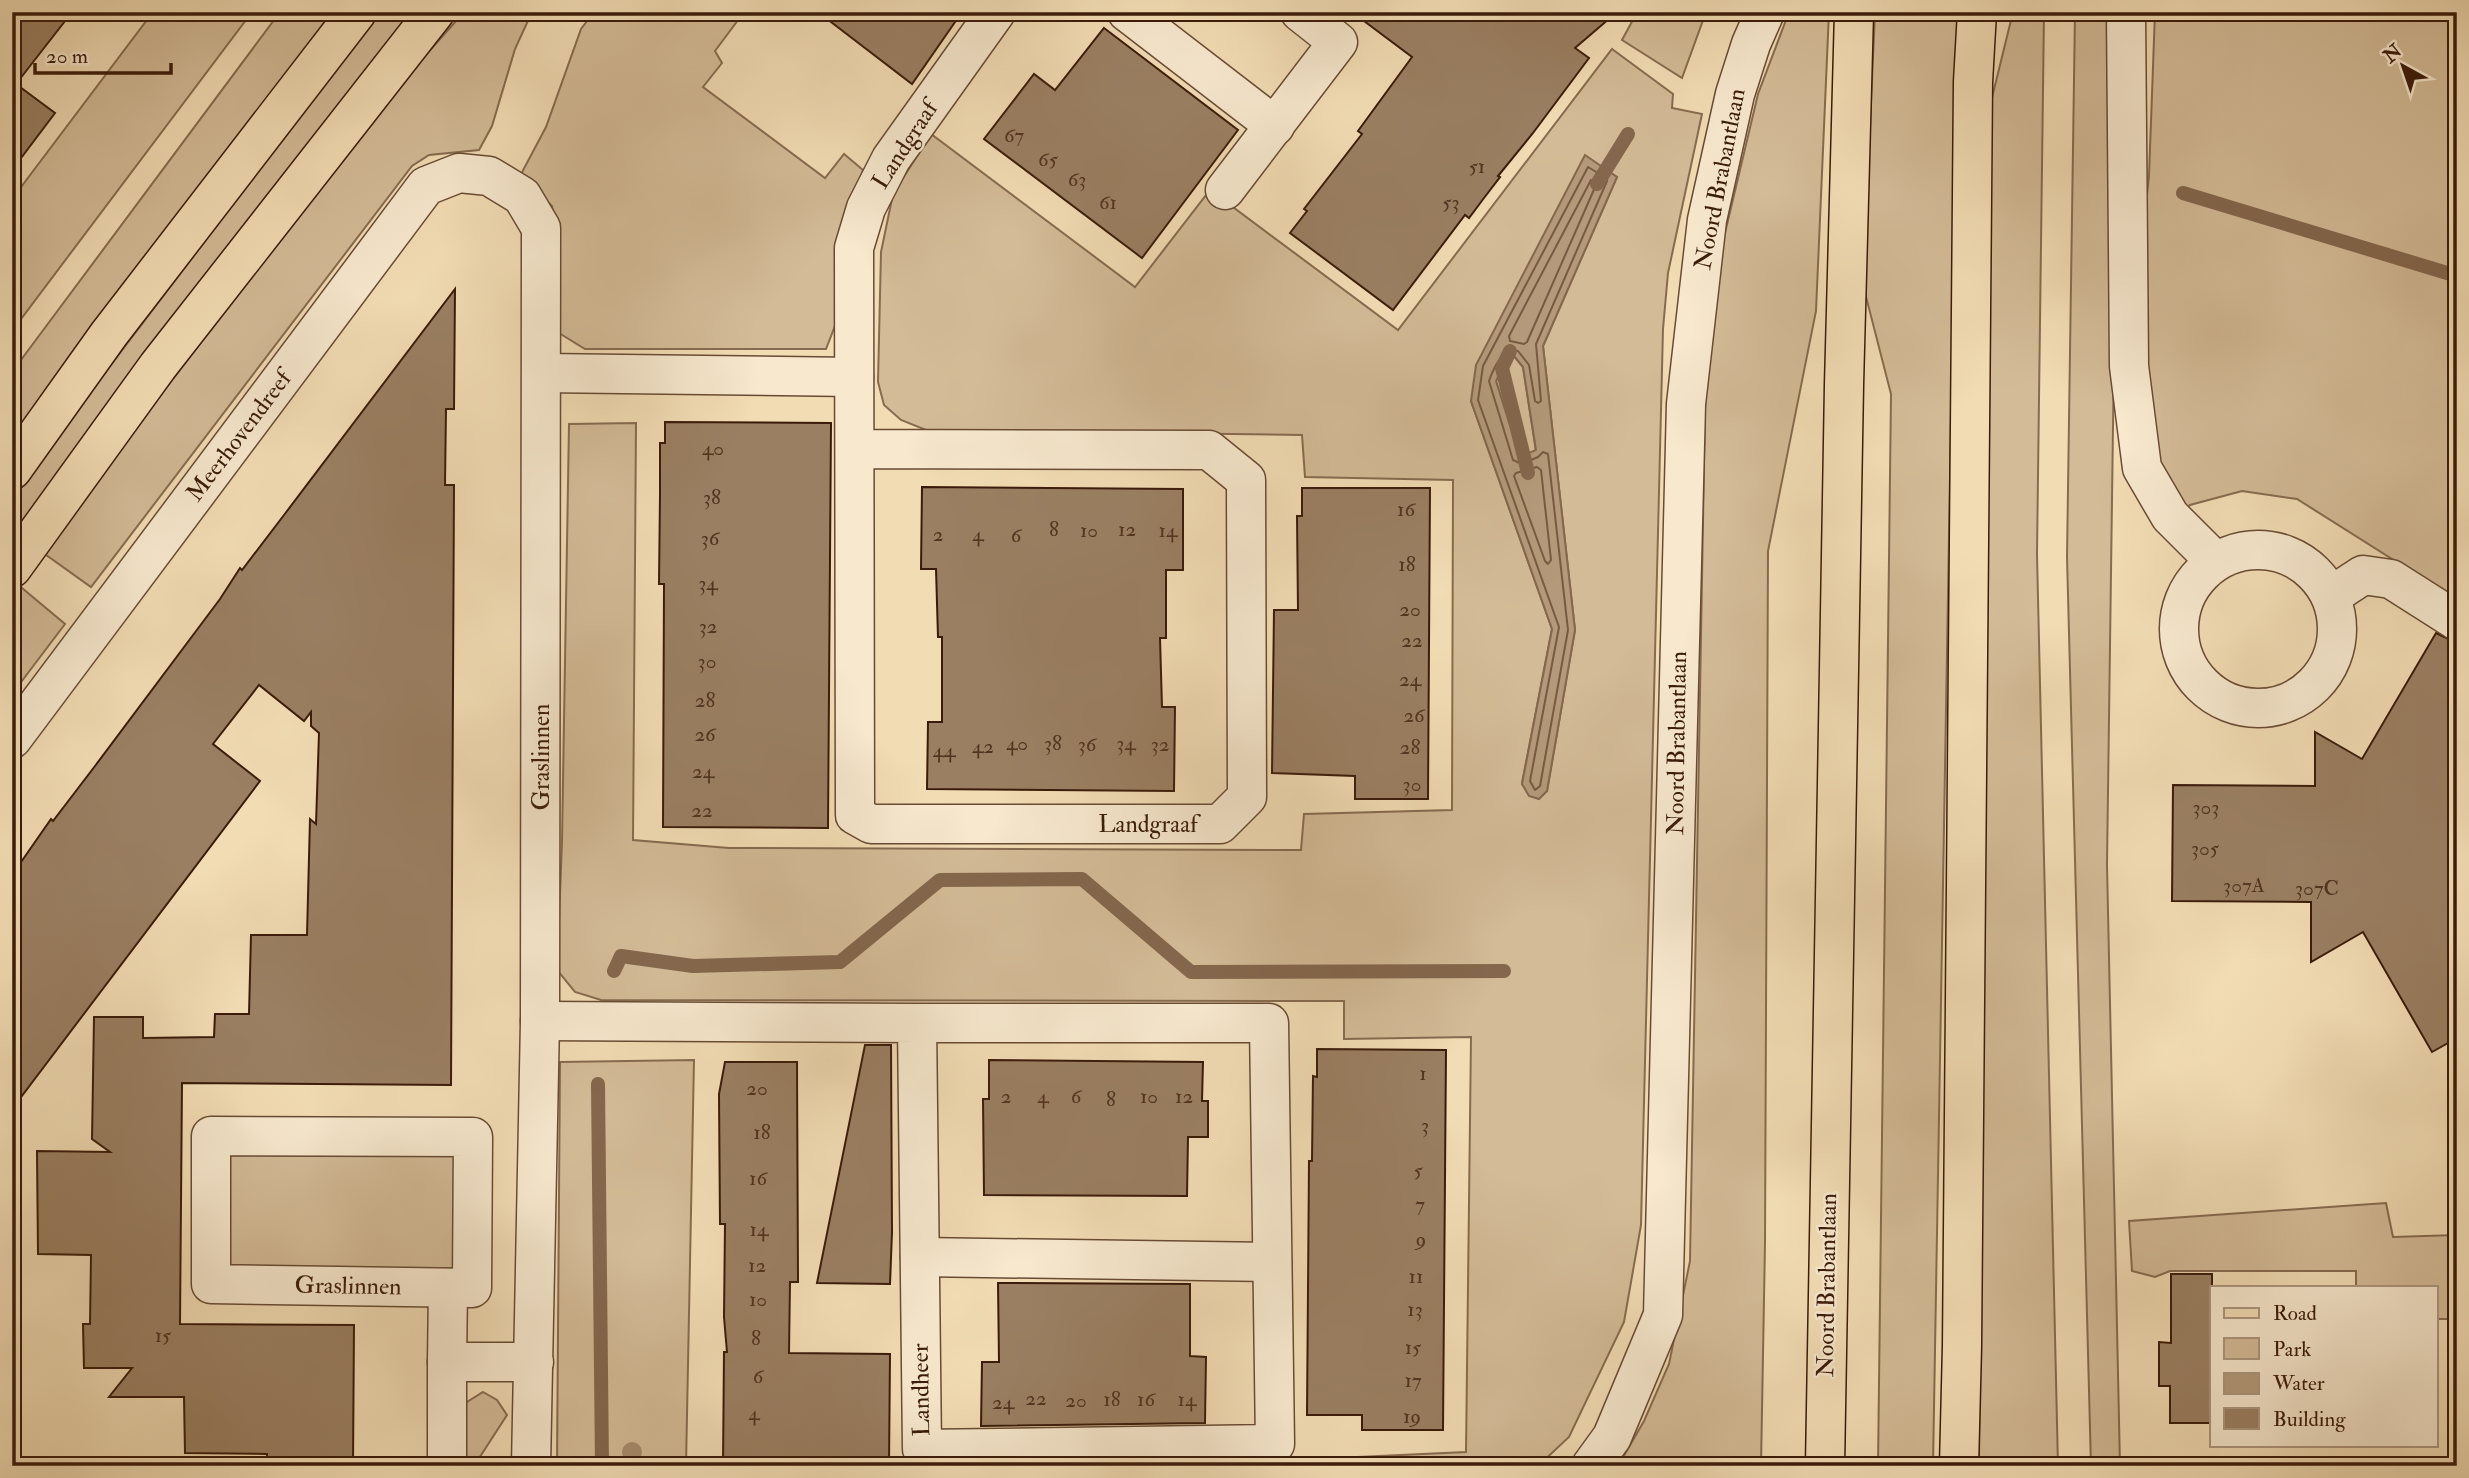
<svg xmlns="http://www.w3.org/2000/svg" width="2469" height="1478" font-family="'IM FELL Double Pica',serif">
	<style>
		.green { fill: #d3bb97; stroke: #876b50; stroke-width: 2; fill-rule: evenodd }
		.water { fill: #b49a7a; stroke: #84674d; stroke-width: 2; fill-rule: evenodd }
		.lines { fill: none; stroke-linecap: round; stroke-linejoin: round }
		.shore { stroke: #785a42; stroke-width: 2 }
		.stream { stroke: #84674d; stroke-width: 14 }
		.building { fill: #9a7f62; stroke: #3b1b0a; stroke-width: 2 }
		.minor-casing { stroke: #694b34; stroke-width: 41 }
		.major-casing { stroke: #3b1b0a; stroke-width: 41 }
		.minor { stroke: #f7e8ce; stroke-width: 38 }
		.major { stroke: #f2dcb4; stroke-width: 38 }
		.tree { fill: #a78c6e }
		.labels { text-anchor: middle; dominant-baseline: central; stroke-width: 5; stroke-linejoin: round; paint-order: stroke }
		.number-label { font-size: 21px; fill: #533420 }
		.street-label { font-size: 24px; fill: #3b1b0a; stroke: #f7e8ce }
	</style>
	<rect width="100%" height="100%" fill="#f2dcb4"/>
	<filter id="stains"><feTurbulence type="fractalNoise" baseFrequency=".00286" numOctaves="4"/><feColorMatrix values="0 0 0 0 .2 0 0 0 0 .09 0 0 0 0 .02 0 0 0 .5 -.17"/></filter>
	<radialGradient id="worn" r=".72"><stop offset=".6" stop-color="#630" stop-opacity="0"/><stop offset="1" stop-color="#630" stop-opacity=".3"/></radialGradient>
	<g class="green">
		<path d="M153,12H252L12,331V199Z"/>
		<path d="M280,12H334L12,448V372Z"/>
		<path d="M379,12H416L24,531L12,523V495Z"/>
		<path d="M464,12H532L515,49L492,126L479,150L429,155L412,166L91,587L42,552L375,112Z"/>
		<path d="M594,12H744L715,51L722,63L703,87L825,178L844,154L863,170L839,251L838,318L826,349H585L559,333L560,262L552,206L520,176L546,127L581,29Z"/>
		<path d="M1626,12H1706L1682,78L1622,40L1634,18Z"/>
		<path d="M1789,12H1829L1816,311L1768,551L1765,1243L1761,1466H1618L1644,1421L1669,1364L1690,1261L1705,408L1714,293L1725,233L1758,94Z"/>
		<path d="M1875,12H1958L1933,1466H1878L1891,394L1863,285Z"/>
		<path d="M2013,12H2044L2037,554L2058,1466H1979L1988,114Z"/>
		<path d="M2075,12H2109L2114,354L2107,865L2120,1466H2091L2067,557Z"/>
		<path d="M2155,12H2457V286H2453L2457,288V600L2297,499L2242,491L2190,505L2165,528L2144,507L2141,251L2149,176Z"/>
		<path d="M1612,49L1673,94L1672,108L1702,114L1668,273L1663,329L1641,1225L1624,1322L1569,1437L1538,1466H1158L1466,1452L1471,1037L1344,1039V1001L601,1000L575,992L557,970L562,842L569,424L636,423L633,840L729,848L1301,850L1304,814L1452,810L1453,480L1305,477L1302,435L926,430L901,420L884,405L878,382L881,252L893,194L931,134L1135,287L1210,190L1398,330ZM1606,170L1617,177L1543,346L1575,630L1547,791L1522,783L1552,629L1471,401Z"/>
		<path d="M1514,356L1523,367L1536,451L1519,457L1496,381L1505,363Z"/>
		<path d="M16,583L65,624L12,694V588Z"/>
		<path d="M694,1060L686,1466H557L560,1062Z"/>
		<path d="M449,1151L464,1162L459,1267L450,1279L230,1274L225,1155Z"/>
		<path d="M2386,1203L2393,1237L2457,1235V1319H2436V1287H2356V1271H2170L2155,1277L2132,1271L2129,1221Z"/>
		<path d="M483,1392L497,1400L507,1415L474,1466H458L459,1407Z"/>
	</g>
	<path class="water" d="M1585,155L1617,177L1543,346L1575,630L1547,791L1539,799L1529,796L1522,784L1552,629L1471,401L1476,365ZM1514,356L1523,367L1536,450L1520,457L1496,381L1505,363Z"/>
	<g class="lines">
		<g class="shore">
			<path d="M1588,167L1606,178L1607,181L1536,344L1541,401L1538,403L1535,401L1529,365L1518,351C1501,350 1494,367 1489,381L1513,460L1522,464L1538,457L1543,452L1548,454L1568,630L1540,786L1535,790L1530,781L1559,627L1478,400L1483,366Z"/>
			<path d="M1591,180L1595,182L1596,185L1527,342L1524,344L1510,341L1509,336Z"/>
			<path d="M1537,467L1541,470L1551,560L1548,564L1545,561L1514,476L1516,473Z"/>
		</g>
		<g class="stream">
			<path d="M1597,184L1628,134"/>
			<path d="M2183,193L2457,276"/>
			<path d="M1510,351L1502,368L1528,473"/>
			<path d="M614,971L621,956L693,966L840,962L940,880L1082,879L1191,972L1504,971"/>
			<path d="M598,1084L602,1466"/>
		</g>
	</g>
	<g class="building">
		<path d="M12,12H72L16,84L55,113L12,170Z"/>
		<path d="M818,12H962L912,84Z"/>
		<path d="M1352,12H1617L1575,48L1589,58L1533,133L1498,176L1500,177L1484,198L1469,218L1465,215L1393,310L1290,233L1307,211L1304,209L1362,134L1358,131L1412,57Z"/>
		<path d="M1104,28L1238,130L1142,258L984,139L1034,74L1055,90Z"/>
		<path d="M455,289L454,409H446L445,485H454L451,1085L182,1083L180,1324L354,1325L353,1466H317V1460L267,1459V1454L185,1453L184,1397H109L132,1368H84L83,1324H90L91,1255L38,1254L37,1151L110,1152L92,1139L94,1017H143V1038L214,1037L215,1014H249L251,935H307L310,819L316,824L319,733L311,726V712L304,721L259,685L213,744L260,781L12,1109V875L51,819L53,821L95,766L220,599L240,568L242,570L284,515Z"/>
		<path d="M665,422L831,423L828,828L663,827L664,584H659L660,494V443H665Z"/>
		<path d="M922,487L1183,489V570H1166V638H1160L1162,707H1175L1174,791L927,789L928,722H942V637H938L936,569H921Z"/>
		<path d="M1302,488H1430L1428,799H1355V776L1272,773L1274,610H1298L1297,516H1302Z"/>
		<path d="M2436,633L2457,643V1038L2432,1052L2363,932L2311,962V902L2172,901L2173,785L2315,786V732L2362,759Z"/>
		<path d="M865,1045H891L892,1232L890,1284L817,1283Z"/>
		<path d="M1317,1049L1446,1050L1443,1430H1362V1415H1307L1309,1161H1312L1313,1076L1317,1077Z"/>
		<path d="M989,1060L1203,1062L1202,1101H1208V1137H1188L1187,1196L984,1195L983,1099H989Z"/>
		<path d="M725,1062H797L798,1282H790L789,1353L890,1354L889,1466H723L724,1352H727L724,1317L725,1224H720L719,1094Z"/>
		<path d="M2171,1274H2212V1423H2170V1386H2159V1342L2171,1343Z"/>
		<path d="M998,1283L1190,1284V1356L1206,1357L1205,1423L981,1426L982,1362H999Z"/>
	</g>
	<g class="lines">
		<defs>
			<g id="minor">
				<path d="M1127,12L1275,126"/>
				<path d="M2126,12L2129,366L2142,468L2170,516L2215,561"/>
				<path d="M1225,190L1338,42L1300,12"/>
				<path d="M542,373L854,377"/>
				<path d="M855,449L1209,450L1246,480L1247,797L1220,824H871L855,815L854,248L866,208L891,159L996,12"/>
				<circle cx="2258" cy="629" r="79"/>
				<path d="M2331,596L2363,575L2391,579L2457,621"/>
				<path d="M12,739L426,186L459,173L489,176L522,196L541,228L540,1021L531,1466"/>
				<path d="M540,1021L917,1023H1269L1275,1444L922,1449L917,1023"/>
				<path d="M211,1136L473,1137L472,1288L211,1284Z"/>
				<path d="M920,1257L1272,1262"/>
				<path d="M447,1362L448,1288"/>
				<path d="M447,1466V1362H534"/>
				<path d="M1591,1466L1612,1437L1663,1315L1686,404L1707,220L1735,94L1751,44L1765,12"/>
			</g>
			<g id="major">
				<path d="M12,470L109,334L357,12"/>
				<path d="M12,568L158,366L435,12"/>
				<path d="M1825,1466L1844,385L1854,12"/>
				<path d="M1959,1466L1962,1346L1973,82L1977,12"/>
			</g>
		</defs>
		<use href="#minor" class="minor-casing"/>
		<use href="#major" class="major-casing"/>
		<use href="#minor" class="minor"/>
		<use href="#major" class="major"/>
	</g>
	<circle class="tree" cx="632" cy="1452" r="10"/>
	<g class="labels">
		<g class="number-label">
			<text x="1014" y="135">67</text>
			<text x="1048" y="159">65</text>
			<text x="1477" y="166">51</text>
			<text x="1077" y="179">63</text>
			<text x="1108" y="202">61</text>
			<text x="1451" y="202">53</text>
			<text x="713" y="448">40</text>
			<text x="712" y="497">38</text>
			<text x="1406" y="509">16</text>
			<text x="1054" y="529">8</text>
			<text x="1127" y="529">12</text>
			<text x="1089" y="530">10</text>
			<text x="1168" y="530">14</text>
			<text x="938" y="534">2</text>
			<text x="978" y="534">4</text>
			<text x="1016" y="535">6</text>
			<text x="710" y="538">36</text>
			<text x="1407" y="564">18</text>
			<text x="708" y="583">34</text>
			<text x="1410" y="609">20</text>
			<text x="708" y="626">32</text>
			<text x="1412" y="640">22</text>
			<text x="707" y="661">30</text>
			<text x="1410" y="679">24</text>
			<text x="705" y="700">28</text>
			<text x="1414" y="715">26</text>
			<text x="705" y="734">26</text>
			<text x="1017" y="743">40</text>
			<text x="1053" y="743">38</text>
			<text x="1126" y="743">34</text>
			<text x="1087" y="744">36</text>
			<text x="1160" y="744">32</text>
			<text x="983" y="746">42</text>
			<text x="1410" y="747">28</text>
			<text x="944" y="750">44</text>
			<text x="703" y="771">24</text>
			<text x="1412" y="784">30</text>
			<text x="2206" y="807">303</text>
			<text x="702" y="810">22</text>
			<text x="2205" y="848">305</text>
			<text x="2244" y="885">307A</text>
			<text x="2317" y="888">307C</text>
			<text x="1423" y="1073">1</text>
			<text x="757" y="1088">20</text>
			<text x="1006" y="1096">2</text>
			<text x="1043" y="1096">4</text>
			<text x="1076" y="1096">6</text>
			<text x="1149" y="1096">10</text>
			<text x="1184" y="1096">12</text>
			<text x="1111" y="1099">8</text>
			<text x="1425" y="1125">3</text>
			<text x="762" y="1132">18</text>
			<text x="1418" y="1170">5</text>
			<text x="758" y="1178">16</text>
			<text x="1420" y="1204">7</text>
			<text x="759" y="1229">14</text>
			<text x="1421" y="1239">9</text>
			<text x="757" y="1265">12</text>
			<text x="1416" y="1276">11</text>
			<text x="758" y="1299">10</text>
			<text x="1415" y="1309">13</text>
			<text x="163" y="1335">15</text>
			<text x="756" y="1338">8</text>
			<text x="1413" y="1347">15</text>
			<text x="758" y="1376">6</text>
			<text x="1413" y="1380">17</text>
			<text x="1036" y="1398">22</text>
			<text x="1112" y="1399">18</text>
			<text x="1146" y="1399">16</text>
			<text x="1187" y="1399">14</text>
			<text x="1076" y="1400">20</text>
			<text x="1003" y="1402">24</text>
			<text x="754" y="1413">4</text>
			<text x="1412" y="1416">19</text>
		</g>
		<g class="street-label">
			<text transform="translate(905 145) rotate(-57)">Landgraaf</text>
			<text transform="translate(1720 179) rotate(-79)">Noord Brabantlaan</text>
			<text transform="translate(239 436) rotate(-53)">Meerhovendreef</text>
			<text transform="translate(1677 743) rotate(-89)">Noord Brabantlaan</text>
			<text transform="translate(541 757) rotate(-90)">Graslinnen</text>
			<text x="1148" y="824">Landgraaf</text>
			<text transform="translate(1827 1285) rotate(-89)">Noord Brabantlaan</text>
			<text transform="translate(348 1286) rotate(1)">Graslinnen</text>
			<text transform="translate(921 1390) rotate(-91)">Landheer</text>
		</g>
	</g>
	<rect width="2469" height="1478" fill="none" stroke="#f2dcb4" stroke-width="42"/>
	<rect x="14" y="14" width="2441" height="1450" fill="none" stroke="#3b1b0a" stroke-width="3.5"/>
	<rect x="21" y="21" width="2427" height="1436" fill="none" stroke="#3b1b0a" stroke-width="2"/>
	<rect x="2210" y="1286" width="228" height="161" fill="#f7e8ce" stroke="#ac9680" stroke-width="2"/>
	<rect x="2224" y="1308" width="35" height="10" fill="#f2dcb4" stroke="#ac9680" stroke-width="2"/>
	<text x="2273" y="1320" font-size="21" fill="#3b1b0a">Road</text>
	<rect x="2224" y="1338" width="35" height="21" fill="#d3bb97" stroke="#ac9680" stroke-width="2"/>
	<text x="2273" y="1356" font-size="21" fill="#3b1b0a">Park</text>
	<rect x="2224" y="1373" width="35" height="21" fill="#b49a7a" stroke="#ac9680" stroke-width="2"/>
	<text x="2273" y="1390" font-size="21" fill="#3b1b0a">Water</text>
	<rect x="2224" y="1408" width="35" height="21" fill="#9a7f62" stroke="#ac9680" stroke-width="2"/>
	<text x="2273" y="1426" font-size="21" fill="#3b1b0a">Building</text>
	<g transform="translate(2403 66) rotate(320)" stroke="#f7e8ce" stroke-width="5" paint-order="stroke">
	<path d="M0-5L12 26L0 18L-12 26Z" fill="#3b1b0a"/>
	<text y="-10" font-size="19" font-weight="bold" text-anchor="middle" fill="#3b1b0a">N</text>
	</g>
	<path d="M35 63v10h136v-10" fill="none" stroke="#3b1b0a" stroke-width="3.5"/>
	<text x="46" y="63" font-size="21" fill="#3b1b0a" stroke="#f7e8ce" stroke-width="5" paint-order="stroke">20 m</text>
	<rect width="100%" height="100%" filter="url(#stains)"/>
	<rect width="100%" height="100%" fill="url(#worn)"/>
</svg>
